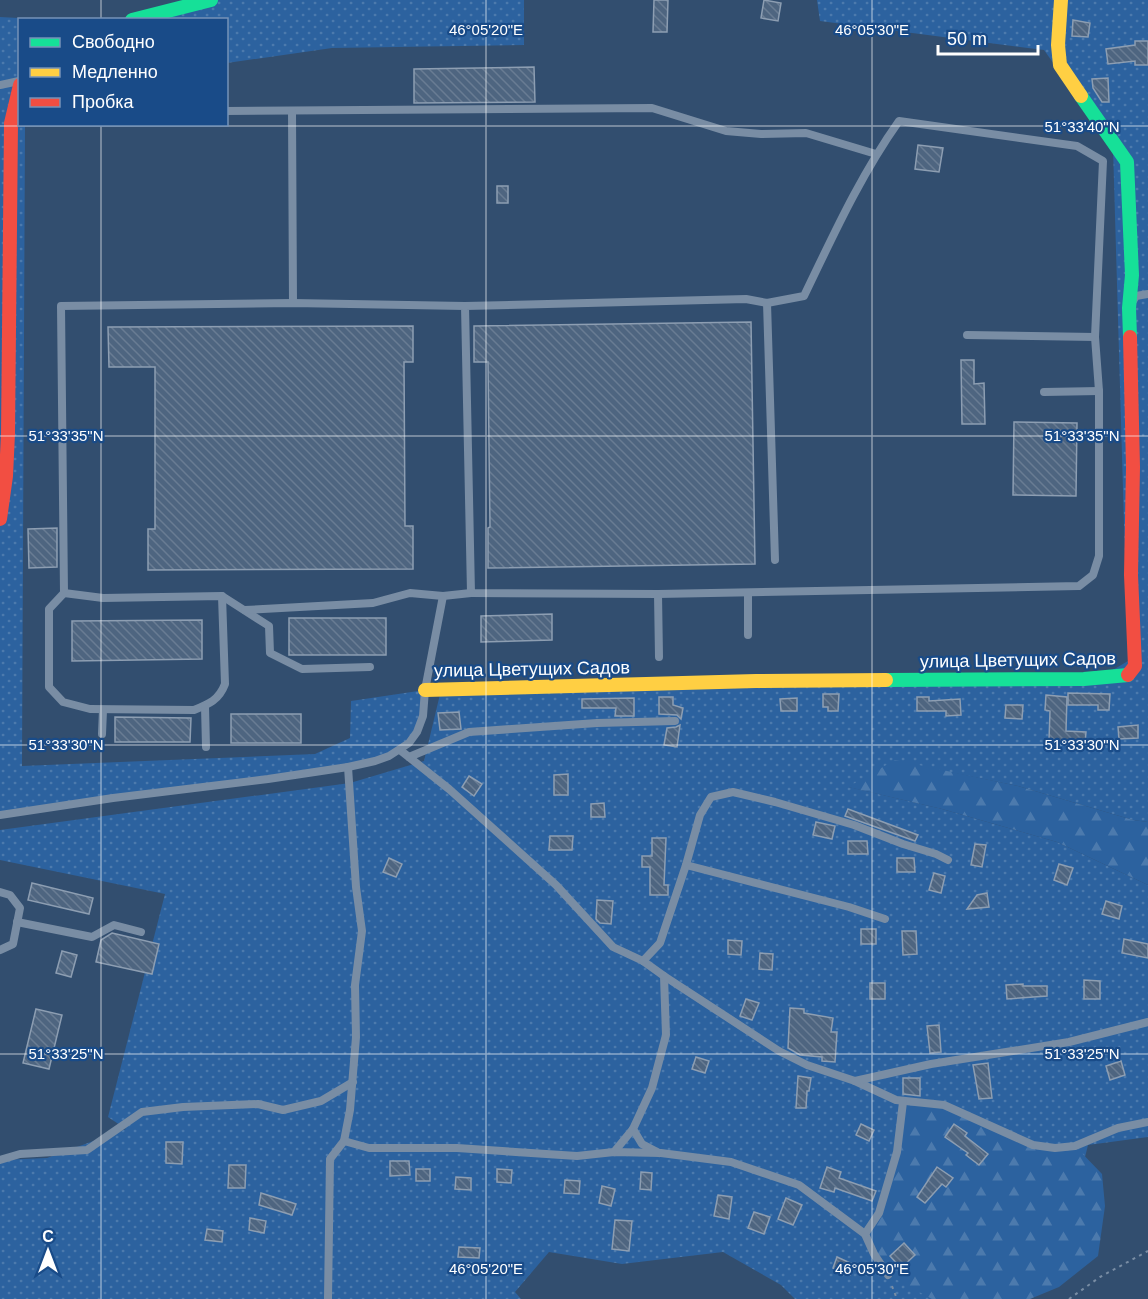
<svg xmlns="http://www.w3.org/2000/svg" width="1148" height="1299" font-family="Helvetica,sans-serif">
	<style>
		.grass { fill: url(#grass-dots) }
		.forest { fill: url(#forest-firs) }
		.building { fill: url(#building-back-hatch); stroke: #8d9eb2; stroke-width: 1.5 }
		.lines { fill: none; stroke-linecap: round; stroke-linejoin: round }
		.path { stroke: #798da4; stroke-width: 2; stroke-dasharray: 3 4.5; stroke-linecap: butt }
		.lane { stroke: #798da4; stroke-width: 8 }
		.fast { stroke: #16e098; stroke-width: 14 }
		.slow { stroke: #ffcf43; stroke-width: 14 }
		.jam { stroke: #f24e42; stroke-width: 14 }
		.ticks { fill: none; stroke: #fff; stroke-width: 1.5; stroke-opacity: 0.45 }
		.labels { text-anchor: middle; dominant-baseline: central; stroke-width: 4.5; stroke-linejoin: round; paint-order: stroke }
		.street-label { font-size: 18px; fill: #fff; stroke: #194b88 }
		.ticks-label { font-size: 15px; text-anchor: middle; fill: #fff; stroke: #194b88; stroke-width: 4.5; stroke-linejoin: round; paint-order: stroke }
	</style>
	<defs>
		<pattern id="grass-dots" width="8" height="8" patternUnits="userSpaceOnUse" patternTransform="scale(1.5)"><rect width="8" height="8" fill="#2c629f"/><path d="M2 2h.1M6 6h.1" fill="none" stroke="#4c7aad" stroke-width="1.8" stroke-linecap="round"/></pattern>
		<pattern id="forest-firs" width="22" height="20" patternUnits="userSpaceOnUse" patternTransform="scale(1.5)"><rect width="22" height="20" fill="#2c629f"/><path d="M5 1l3.5 6h-7zM16 11l3.5 6h-7z" fill="#4c7aad"/></pattern>
		<pattern id="building-back-hatch" width="6" height="6" patternUnits="userSpaceOnUse" patternTransform="scale(1.5)"><rect width="6" height="6" fill="#4e6580"/><path d="M-1 5l2 2M0 0l6 6M5-1l2 2" fill="none" stroke="#697c93"/></pattern>
	</defs>
	<rect width="100%" height="100%" fill="#324e6f"/>
	<g class="grass">
		<path d="M211,0H524V45L332,48L227,63L226,20H132Z"/>
		<path d="M817,0H1148V822L1133,820L1018,786L895,761L849,787L942,809L1057,842L1148,885V1137L1088,1145L1070,1218L997,1299H795L781,1285L723,1252L622,1264L549,1252L515,1292L521,1299H0V1160L47,1158L126,1129L108,1117L165,894L0,860V830L350,783L424,761L442,686L1101,677L1128,661L1113,147L1044,50L820,21Z"/>
		<path d="M0,17L37,19L20,20V124L25,125L22,766L315,754L350,738L351,701L425,690L417,732L400,750L375,761L0,815Z"/>
	</g>
	<g class="forest">
		<path d="M895,760L1018,786L1133,820L1148,822V885L1057,842L942,809L848,787Z"/>
		<path d="M903,1102L944,1105L1033,1145L1075,1146L1102,1174L1105,1206L1098,1256L1059,1287L1030,1299H932L888,1275L865,1234L879,1213L897,1152Z"/>
	</g>
	<g class="building">
		<path d="M654,0H668L667,32H653Z"/>
		<path d="M764,0L781,3L778,21L761,18Z"/>
		<path d="M1073,20L1090,23L1088,37L1072,36Z"/>
		<path d="M1135,41H1148V65H1135V61L1108,64L1106,49L1135,45Z"/>
		<path d="M534,67L535,102L414,103V69Z"/>
		<path d="M1108,78L1109,102H1102L1093,88L1092,79Z"/>
		<path d="M918,145L943,148L939,172L915,169Z"/>
		<rect x="497" y="186" width="11" height="17"/>
		<path d="M751,322L755,564L488,568V528L490,527L488,362H474V326Z"/>
		<path d="M413,326V362H404L405,526H413V569L148,570V529H155V367H109L108,327Z"/>
		<path d="M961,360H974V384L984,383L985,424H962Z"/>
		<path d="M1014,422L1077,423L1076,496L1013,495Z"/>
		<path d="M57,528V567L29,568L28,529Z"/>
		<path d="M552,614V640L481,642V616Z"/>
		<rect x="289" y="618" width="97" height="37"/>
		<path d="M202,620V659L72,661V621Z"/>
		<path d="M1068,693L1110,694L1109,710H1098V705H1068Z"/>
		<path d="M823,694H839L838,711H828V707H823Z"/>
		<path d="M1046,695L1067,697L1066,731L1086,732L1085,743L1049,740L1050,711L1045,710Z"/>
		<path d="M659,697H673V705L683,708L681,719L677,715L659,714Z"/>
		<path d="M917,697H929V701L960,699L961,715L946,716V711H917Z"/>
		<path d="M634,698V716H615L616,708H582V699Z"/>
		<path d="M797,698V711H781L780,699Z"/>
		<path d="M1006,705H1023L1022,719L1005,718Z"/>
		<path d="M459,712L461,729L440,730L438,713Z"/>
		<rect x="231" y="714" width="70" height="29"/>
		<path d="M115,717L191,718L190,742H115Z"/>
		<path d="M680,725L677,747L664,745L667,728L676,727Z"/>
		<path d="M1138,725V738L1119,739L1118,727Z"/>
		<path d="M568,774V795H554V775Z"/>
		<path d="M469,776L482,784L474,796L462,787Z"/>
		<path d="M604,803L605,817H591V804Z"/>
		<path d="M848,809L918,835L915,841L845,816Z"/>
		<path d="M816,822L835,826L832,839L813,835Z"/>
		<path d="M550,836H573L572,850H549Z"/>
		<path d="M652,838H666L664,885H668V895H650V867H642V856H652Z"/>
		<path d="M848,841H867L868,854H848Z"/>
		<path d="M975,844L986,845L982,867L971,865Z"/>
		<path d="M389,858L402,864L396,877L383,872Z"/>
		<path d="M897,858H914L915,872H897Z"/>
		<path d="M1059,864L1073,868L1067,885L1054,880Z"/>
		<path d="M934,873L945,876L941,893L929,890Z"/>
		<path d="M32,883L93,898L89,914L28,900Z"/>
		<path d="M987,893L989,907L967,909L977,895Z"/>
		<path d="M597,900L613,901L611,924L600,923L596,919Z"/>
		<path d="M1106,901L1122,906L1119,919L1102,914Z"/>
		<rect x="861" y="929" width="15" height="15"/>
		<path d="M902,931H916L917,954L903,955Z"/>
		<path d="M112,933L159,944L152,974L96,962L101,940Z"/>
		<path d="M1124,939L1148,944V958L1122,953Z"/>
		<path d="M728,940L742,941L741,955L728,954Z"/>
		<path d="M62,951L77,955L71,977L56,973Z"/>
		<path d="M760,953L773,954L772,970L759,969Z"/>
		<path d="M1084,980L1100,981V999H1084Z"/>
		<rect x="870" y="983" width="15" height="16"/>
		<path d="M1023,984V986H1047V996L1007,999L1006,985Z"/>
		<path d="M746,999L759,1003L752,1020L740,1016Z"/>
		<path d="M790,1008L804,1009V1013L833,1018L831,1032H837L835,1062L822,1061V1057L800,1055L788,1048Z"/>
		<path d="M36,1009L62,1015L49,1069L23,1063Z"/>
		<path d="M939,1025L941,1052L930,1053L927,1026Z"/>
		<path d="M696,1057L709,1061L705,1073L692,1069Z"/>
		<path d="M1121,1061L1125,1075L1110,1080L1106,1066Z"/>
		<path d="M988,1063L992,1098L979,1099L973,1065Z"/>
		<path d="M798,1076L811,1078L809,1091H807L806,1108H796Z"/>
		<path d="M903,1078H920V1096L903,1094Z"/>
		<path d="M861,1124L874,1130L869,1141L856,1135Z"/>
		<path d="M954,1124L967,1133L965,1136L988,1154L979,1165L966,1155L968,1153L945,1137Z"/>
		<path d="M166,1142H183L182,1164L166,1163Z"/>
		<path d="M390,1161H409L410,1175L390,1176Z"/>
		<path d="M229,1165H246L245,1188H228Z"/>
		<path d="M827,1167L841,1172L839,1178L876,1191L872,1201L835,1188L834,1192L820,1188Z"/>
		<path d="M937,1167L953,1178L946,1187L942,1184L925,1203L917,1197Z"/>
		<rect x="416" y="1169" width="14" height="12"/>
		<path d="M497,1169L512,1170L511,1183L497,1182Z"/>
		<path d="M641,1172L652,1173L651,1190L640,1189Z"/>
		<path d="M456,1177L471,1178V1190L455,1189Z"/>
		<path d="M565,1180L580,1181L579,1194L564,1193Z"/>
		<path d="M602,1186L615,1189L611,1206L599,1203Z"/>
		<path d="M261,1193L296,1204L292,1215L259,1205Z"/>
		<path d="M718,1195L732,1197L729,1219L714,1216Z"/>
		<path d="M786,1198L802,1205L793,1225L778,1219Z"/>
		<path d="M754,1212L770,1217L764,1234L748,1228Z"/>
		<path d="M250,1218L266,1221L264,1233L249,1230Z"/>
		<path d="M615,1220L632,1221L629,1251L612,1249Z"/>
		<path d="M207,1229L223,1231L222,1242L205,1240Z"/>
		<path d="M904,1243L915,1255L901,1268L890,1256Z"/>
		<path d="M459,1247L480,1248L479,1258L458,1257Z"/>
		<path d="M837,1257L855,1265L850,1275L833,1268Z"/>
	</g>
	<g class="lines">
		<g class="path">
			<path d="M892,1286L897,1299"/>
			<path d="M1069,1299L1100,1277L1148,1251"/>
		</g>
		<g class="lane">
			<path d="M0,85L19,81"/>
			<path d="M226,111L652,108L726,131L761,134L806,133L876,154"/>
			<path d="M292,111L293,303"/>
			<path d="M1133,301L1136,296L1148,294"/>
			<path d="M767,303L775,560"/>
			<path d="M967,335L1095,337"/>
			<path d="M1044,392L1099,391"/>
			<path d="M64,593L103,598L222,596L269,626L270,653L302,669L370,667"/>
			<path d="M748,593V635"/>
			<path d="M658,594L659,657"/>
			<path d="M222,596L225,684C219,700 209,704 194,710L90,709L63,702L49,687V609L64,593L61,306L293,303L465,306L746,299L767,303L804,296C833,236 860,176 899,121L1077,146L1103,161L1095,337L1099,391V556L1093,575L1079,586L658,594L471,593L465,306"/>
			<path d="M245,610L373,603L410,593L443,596L471,593"/>
			<path d="M205,706L206,747"/>
			<path d="M102,734L103,710"/>
			<path d="M400,750L449,789L556,885L613,947L643,961L664,976L666,1035L652,1088L633,1129L642,1144L659,1153"/>
			<path d="M409,757L469,732L597,723L675,721"/>
			<path d="M0,815L113,798L268,779L348,767L375,761L389,756L409,743L417,732L423,716L425,690L443,596"/>
			<path d="M686,865L700,815L711,797L733,792L775,802L854,825L903,844L936,854L948,860"/>
			<path d="M0,892L10,895L20,908L13,944L0,950"/>
			<path d="M17,922L92,937L114,925L141,932"/>
			<path d="M643,961L660,943L686,865L849,907L885,919"/>
			<path d="M664,976L779,1051L807,1065L855,1081L896,1100L944,1105L1033,1145L1055,1148L1075,1146L1118,1128L1148,1122"/>
			<path d="M855,1081L931,1064L1069,1042L1148,1022"/>
			<path d="M344,1141L369,1148H457L577,1156L614,1152L661,1153L731,1162L799,1185L865,1234L874,1254L888,1275"/>
			<path d="M614,1152L633,1129"/>
			<path d="M0,1160L20,1154L87,1150L142,1112L183,1107L258,1104L283,1110L321,1101L353,1082"/>
			<path d="M865,1234L879,1213L897,1152L903,1102"/>
			<path d="M328,1299L330,1159L344,1141L350,1110L356,1037L355,985L362,931L356,887L348,767"/>
		</g>
		<g class="fast">
			<path d="M132,20L211,0"/>
			<path d="M1081,96L1127,162L1132,275L1129,308L1130,337"/>
			<path d="M886,680L1084,679L1128,675"/>
		</g>
		<g class="slow">
			<path d="M1061,0L1058,45L1060,65L1081,96"/>
			<path d="M425,690L756,681L886,680"/>
		</g>
		<g class="jam">
			<path d="M0,519L6,476L8,434L11,123L20,85"/>
			<path d="M1128,675L1135,666L1131,575L1133,467L1130,337"/>
		</g>
	</g>
	<path class="ticks" d="M101,0V20M486,0V1299M872,0V1299M101,124V1299M0,126H1148M0,436H1148M0,745H1148M0,1054H1148"/>
	<g class="labels">
		<g class="street-label">
			<text transform="translate(1018 660) rotate(-1)">улица Цветущих Садов</text>
			<text transform="translate(532 669) rotate(-1)">улица Цветущих Садов</text>
		</g>
	</g>
	<g class="ticks-label">
		<text x="486" y="35">46°05'20"E</text>
		<text x="872" y="35">46°05'30"E</text>
		<text x="1082" y="132">51°33'40"N</text>
		<text x="66" y="441">51°33'35"N</text>
		<text x="1082" y="441">51°33'35"N</text>
		<text x="66" y="750">51°33'30"N</text>
		<text x="1082" y="750">51°33'30"N</text>
		<text x="66" y="1059">51°33'25"N</text>
		<text x="1082" y="1059">51°33'25"N</text>
		<text x="486" y="1274">46°05'20"E</text>
		<text x="872" y="1274">46°05'30"E</text>
	</g>
	<rect x="18" y="18" width="210" height="108" fill="#194b88" stroke="#7593b8" stroke-width="1.5"/>
	<rect x="30" y="38" width="30" height="9" fill="#16e098" stroke="#7593b8" stroke-width="1.5"/>
	<text x="72" y="48" font-size="18" fill="#ffffff">Свободно</text>
	<rect x="30" y="68" width="30" height="9" fill="#ffcf43" stroke="#7593b8" stroke-width="1.5"/>
	<text x="72" y="78" font-size="18" fill="#ffffff">Медленно</text>
	<rect x="30" y="98" width="30" height="9" fill="#f24e42" stroke="#7593b8" stroke-width="1.5"/>
	<text x="72" y="108" font-size="18" fill="#ffffff">Пробка</text>
	<g transform="translate(48 1251)" stroke="#194b88" stroke-width="4.5" paint-order="stroke">
	<path d="M0-4.5L10 22L0 15L-10 22Z" fill="#ffffff"/>
	<text y="-9" font-size="16" font-weight="bold" text-anchor="middle" fill="#ffffff">С</text>
	</g>
	<path d="M938 45v9h100v-9" fill="none" stroke="#ffffff" stroke-width="3"/>
	<text x="947" y="45" font-size="18" fill="#ffffff" stroke="#194b88" stroke-width="4.5" paint-order="stroke">50 m</text>
</svg>
